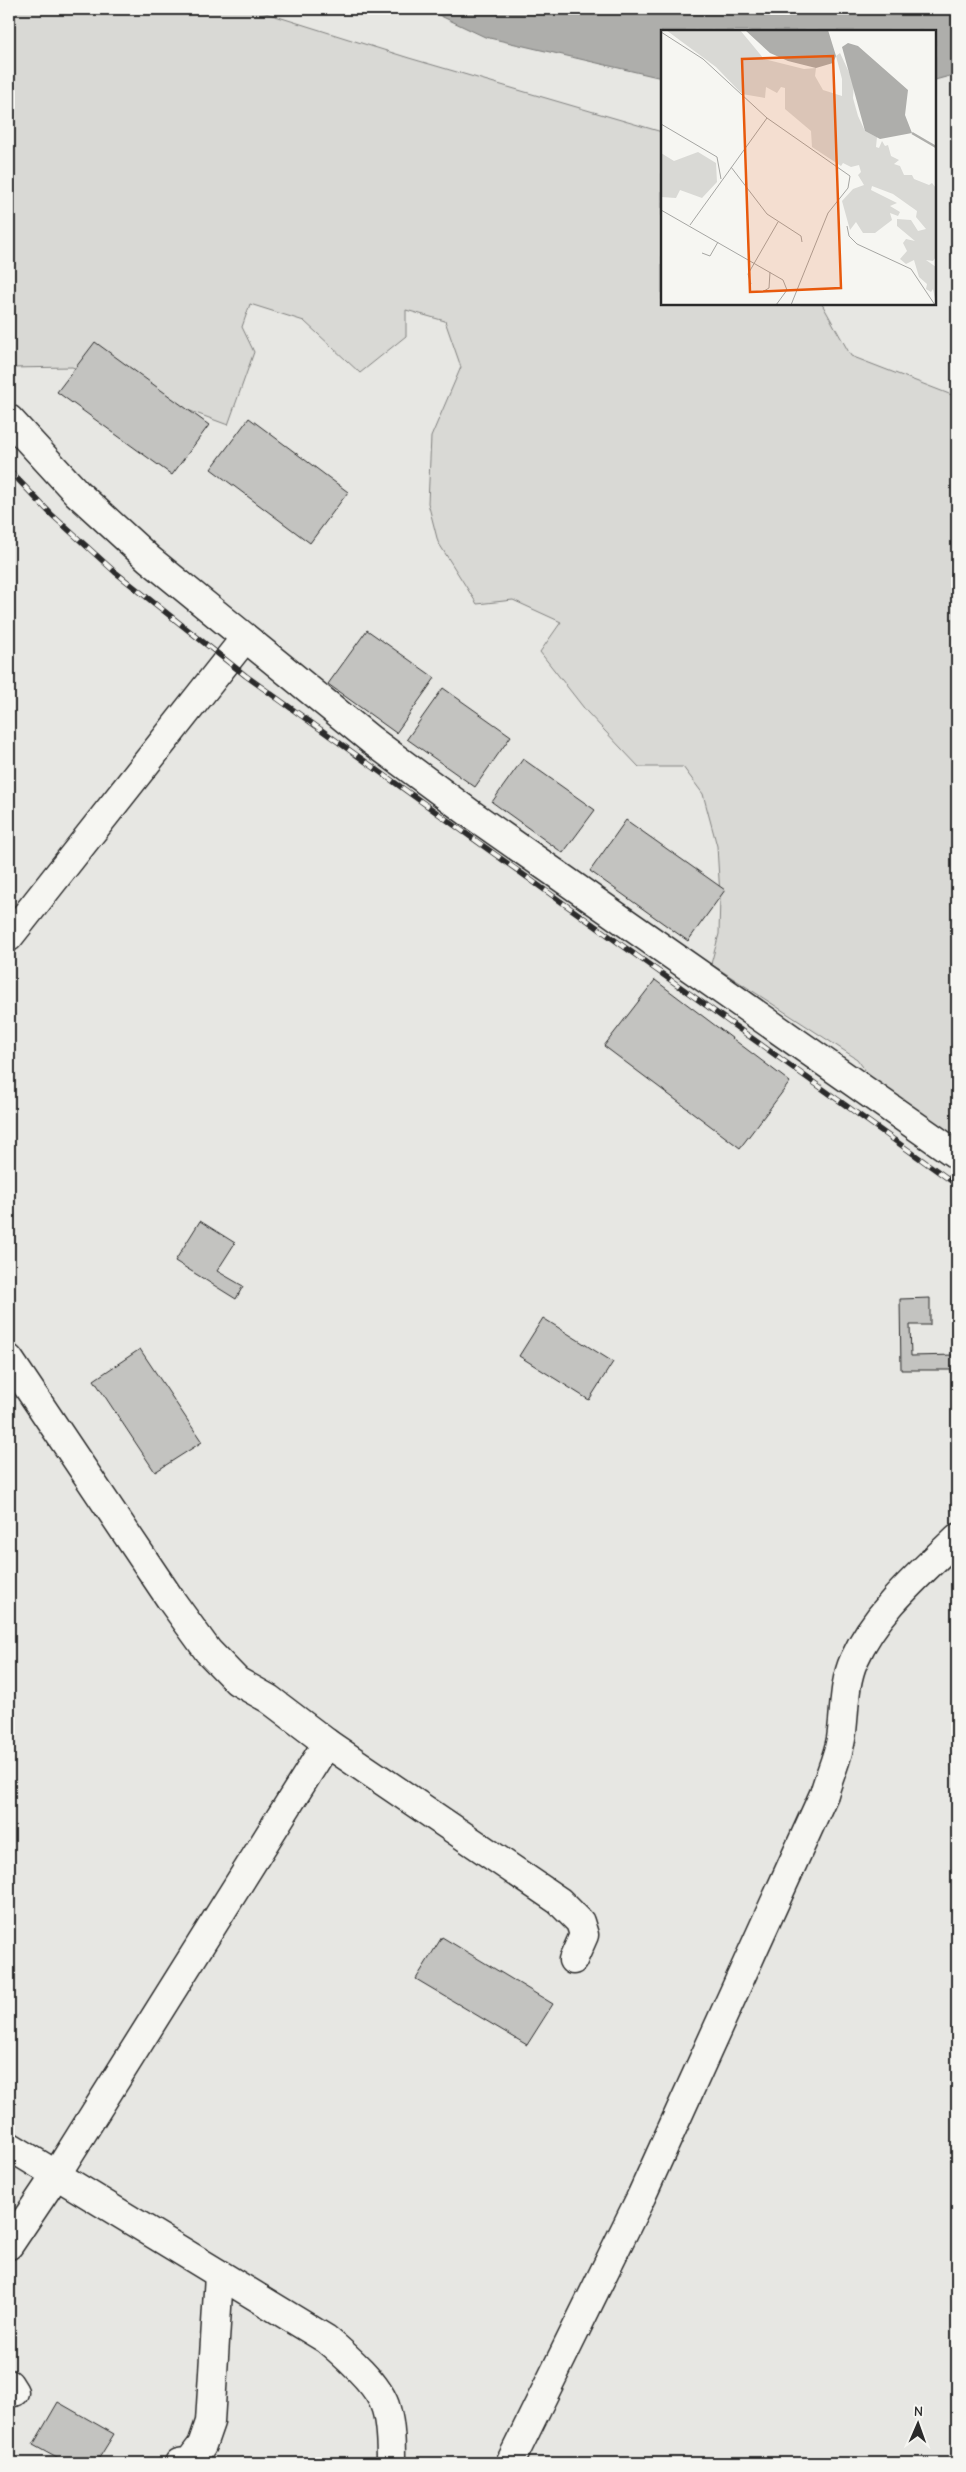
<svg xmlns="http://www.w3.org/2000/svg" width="966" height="2472" font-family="'Comic Neue',sans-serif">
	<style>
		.built { fill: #e7e7e3; fill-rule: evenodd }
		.green { fill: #d9d9d5; stroke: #828280 }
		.water { fill: #aeaeab; stroke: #7a7a78 }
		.building { fill: #c3c3c0; stroke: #2b2b2b }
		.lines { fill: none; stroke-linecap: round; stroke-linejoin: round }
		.minor-casing { stroke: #2b2b2b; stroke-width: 31 }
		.minor { stroke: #f6f6f2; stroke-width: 28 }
		.rail-casing { stroke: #2b2b2b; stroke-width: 5.5 }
		.rail { stroke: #f6f6f2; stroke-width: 4; stroke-dasharray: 11; stroke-linecap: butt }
		.inset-river { fill: none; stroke: #aeaeab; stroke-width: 2.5 }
		.inset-road { fill: none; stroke: #a5a5a2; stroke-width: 1 }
		.view { fill: #e8590c; fill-opacity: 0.15; stroke: #e8590c; stroke-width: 2.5 }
		.inset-edge { fill: none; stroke: #2b2b2b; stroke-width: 2.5 }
	</style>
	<rect width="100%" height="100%" fill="#f6f6f2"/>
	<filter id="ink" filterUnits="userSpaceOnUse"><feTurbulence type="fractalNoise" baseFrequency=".02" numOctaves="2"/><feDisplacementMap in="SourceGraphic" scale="10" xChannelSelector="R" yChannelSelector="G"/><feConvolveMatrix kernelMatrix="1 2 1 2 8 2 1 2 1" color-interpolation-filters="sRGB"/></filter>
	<g filter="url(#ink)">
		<path class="built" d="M9,9H957V2463H9ZM662,31H935V304H662Z"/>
		<path class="green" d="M9,9H253L409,58L662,132V304H822L851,356L957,397V1139L874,1082L857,1059L711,964L719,934L720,896L717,846L703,794L683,767H639L587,712L540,652L561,622L513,600L477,604L438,542L428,503L431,437L461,367L445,321L406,310V336L360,373L304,321L250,304L242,327L254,352L228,425L72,367L9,368Z"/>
		<path class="water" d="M426,9H957V74L935,80V31H662V78L485,37Z"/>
		<g class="building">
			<path d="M95,342L209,425L172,475L57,392Z"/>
			<path d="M249,418L348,492L310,543L211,469Z"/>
			<path d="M367,630L435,678L396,733L328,684Z"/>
			<path d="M443,688L511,736L475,787L407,739Z"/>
			<path d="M523,759L595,810L563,853L492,802Z"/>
			<path d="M626,820L725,890L688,941L590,871Z"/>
			<path d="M655,980L790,1082L740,1148L604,1046Z"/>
			<path d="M200,1221L235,1243L217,1271L243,1286L236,1299L175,1261Z"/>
			<path d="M930,1298V1325H910L911,1356L956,1355V1370H901L900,1299Z"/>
			<path d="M543,1318L613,1362L589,1400L519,1356Z"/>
			<path d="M140,1349L202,1442L155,1472L94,1380Z"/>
			<path d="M442,1937L553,2004L527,2045L416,1979Z"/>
			<path d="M58,2402L114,2434L96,2463H66L33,2445Z"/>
		</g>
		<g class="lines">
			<defs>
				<g id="minor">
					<path d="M9,419L77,493L149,559L371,740L471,814L957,1155"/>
					<path d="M9,937L245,638"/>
					<path d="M9,1359L171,1600L208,1651L237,1681L269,1699L327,1743L559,1901L580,1922L584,1935L573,1960"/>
					<path d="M9,2146L326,2339C345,2355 380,2385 386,2409C391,2426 391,2446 391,2463"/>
					<path d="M9,2245L56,2175L327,1743"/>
					<path d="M9,2384L14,2392"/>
					<path d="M179,2463L190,2461L202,2445L210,2422L219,2275"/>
					<path d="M510,2463L641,2197L824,1794C829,1776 838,1757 841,1739C845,1714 843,1684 854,1660C876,1611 919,1575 957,1538"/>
				</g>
			</defs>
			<use href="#minor" class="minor-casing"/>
			<use href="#minor" class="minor"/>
			<defs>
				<path id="rail" d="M9,470L51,514L115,572L246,676L957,1185"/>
			</defs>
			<use href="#rail" class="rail-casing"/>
			<use href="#rail" class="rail"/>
		</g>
	</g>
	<g transform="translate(661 30)">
		<rect width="275" height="275" fill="#f6f6f2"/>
		<path d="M5,0H79L103,29L143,39L155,38L154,46L162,60L181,66V49L175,26L179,23L193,53L192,68L197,86L204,101L216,107L215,117L218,118L221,111L224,116L227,115L230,126L238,130L233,134L239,136L243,145H251L253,149L268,155L271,153L275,158V227L272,231L265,230L275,237V274L272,259L270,262L265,259L266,254L258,247L253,230L245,234L239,229L246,221L242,213L245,209L254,211L236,196V189L250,190L257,201L265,199L255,187L256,181L232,164L211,156L210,160L236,173L229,176L239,182L237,186L229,183L231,190L214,203H202L195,192L189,200L181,171L192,159L203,155L197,145L200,142L198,135L190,137L182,133L180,136L151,117L150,101L124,79V58L120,57L116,63L105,57L104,68L81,64L55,37ZM37,122L55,133L56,152L41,168L19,160L15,168L0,167V123L13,131Z" fill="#d9d9d5"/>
		<path d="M84,0H167L175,26L172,33L155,38L127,31L109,23ZM187,13L197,16L247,60L244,85L251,103L219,109L204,101L181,17Z" fill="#aeaeab"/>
		<path class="inset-river" d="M251,103L275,117"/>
		<path class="inset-road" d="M0,2L42,29L106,88L189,146L187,158L167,183L130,275M0,94L56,127L60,149M70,137L106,184L140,206L141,212M0,180L122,250L126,260L115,275M29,195L106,88M186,196L188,206L196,214L250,239L274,275M41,223L49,226L57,212M90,254L87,244L117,192M103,261L108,258L109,242"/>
		<path class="view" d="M172,26L180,258L89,262L81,29Z"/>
		<rect width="275" height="275" class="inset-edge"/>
	</g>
	<rect width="966" height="2472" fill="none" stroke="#f6f6f2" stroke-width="30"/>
	<rect x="15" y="15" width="936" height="2442" fill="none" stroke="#2b2b2b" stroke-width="2" filter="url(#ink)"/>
	<g transform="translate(918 2424) rotate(2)" stroke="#f6f6f2" stroke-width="4" paint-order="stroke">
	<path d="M0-4L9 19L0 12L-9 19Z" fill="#2b2b2b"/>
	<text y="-8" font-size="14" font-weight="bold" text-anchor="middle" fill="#2b2b2b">N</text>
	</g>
</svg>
